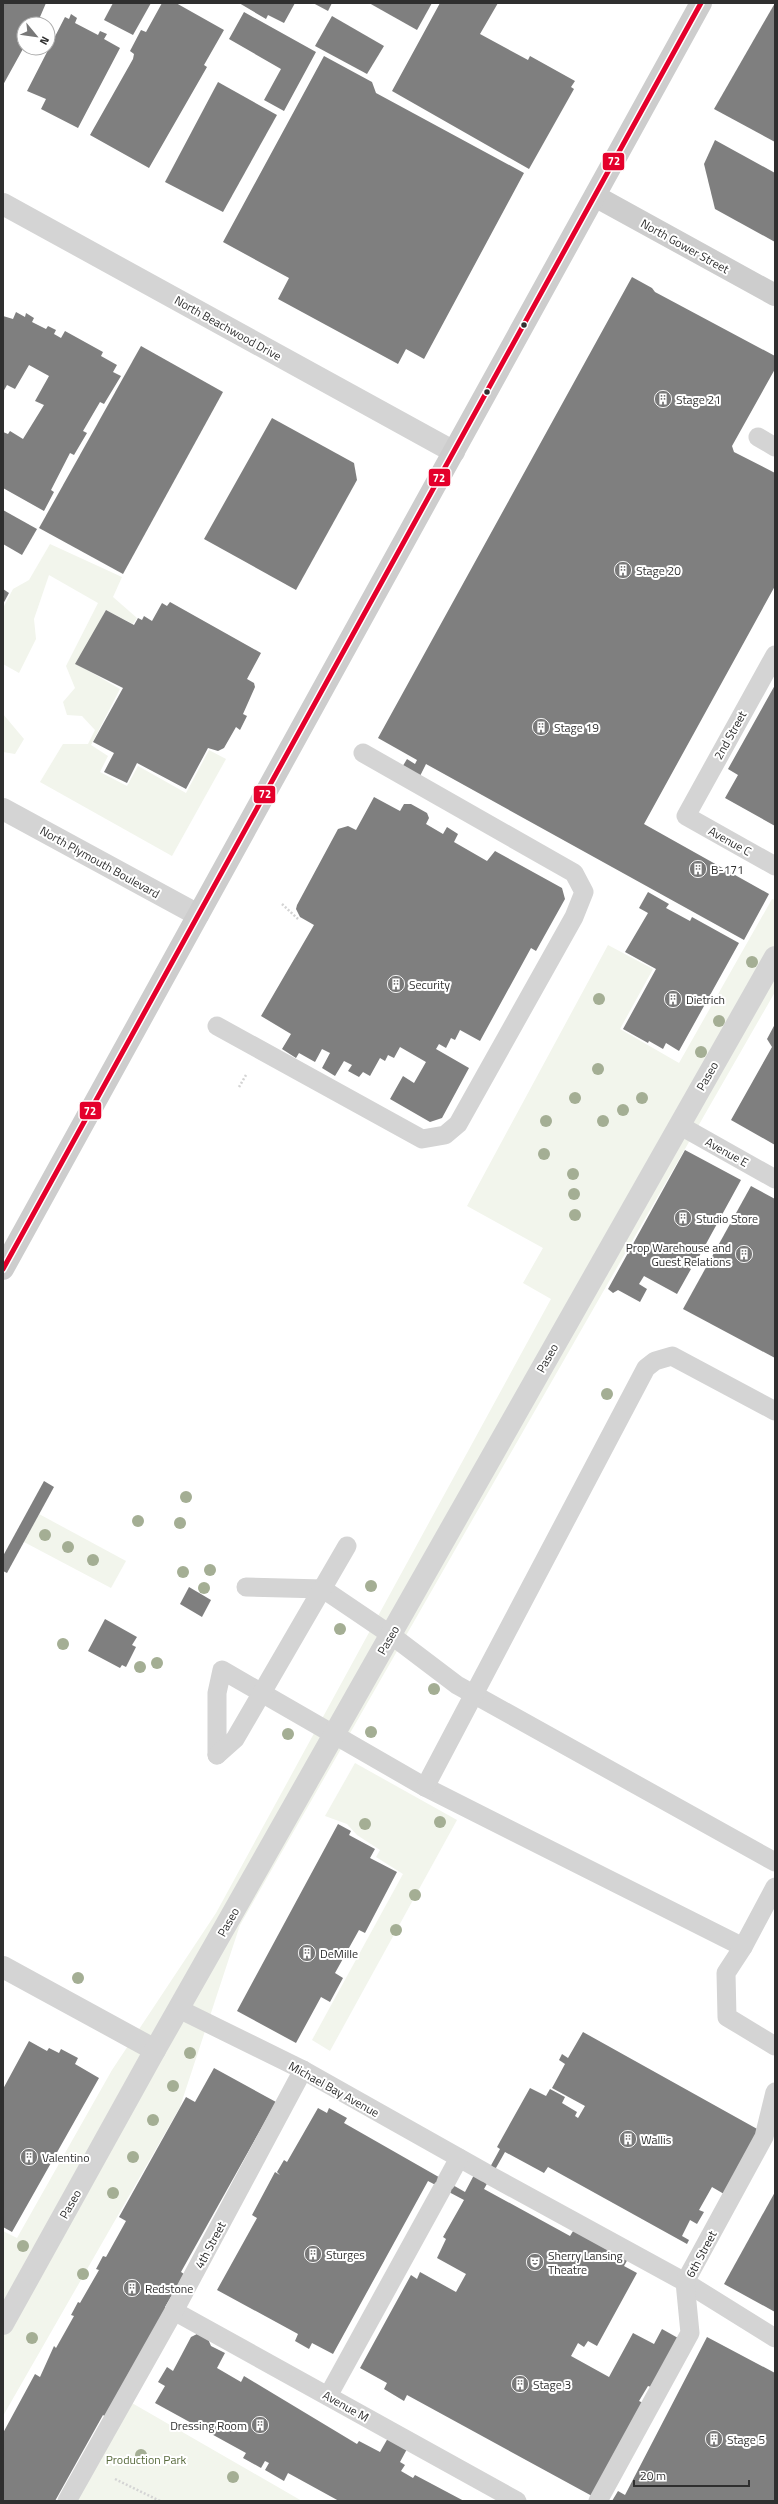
<svg xmlns="http://www.w3.org/2000/svg" width="778" height="2504" font-family="'Titillium Web',sans-serif">
	<style>
		.green { fill: #f2f5ec }
		.building { fill: #7f7f7f }
		.lines { fill: none; stroke-linecap: round; stroke-linejoin: round }
		.path { stroke: #d4d4d4; stroke-width: 2.5; stroke-dasharray: 2 2; stroke-linecap: butt }
		.lane { stroke: #d4d4d4; stroke-width: 19 }
		.street { stroke: #d4d4d4; stroke-width: 22 }
		.secondary { stroke: #cdcdcd; stroke-width: 22 }
		.bus-1-casing { stroke: #fff; stroke-width: 8 }
		.bus-1 { stroke: #e4002b; stroke-width: 5 }
		.tree { fill: #a4ae94 }
		.bus-dot { fill: #2f2f2f; stroke: #fff; stroke-width: 1.5 }
		.labels { text-anchor: middle; dominant-baseline: central; stroke-width: 4; stroke-linejoin: round; paint-order: stroke }
		.street-label { font-size: 12px; fill: #2f2f2f; stroke: #fff }
		.poi-label { font-size: 12px; fill: #2f2f2f; stroke: #fff; text-anchor: start }
		.park-label { font-size: 12px; fill: #596b3d; stroke: #fff }
		.line-badge { stroke: #fff; stroke-width: 1.5 }
		.badge-label { font-size: 11px; text-anchor: middle; font-weight: bold; fill: #fff }
	</style>
	<rect width="100%" height="100%" fill="#fff"/>
	<g class="green">
		<path d="M50,544L122,577L113,597L137,618L133,624L106,610L77,664L120,689L91,745L108,756L100,772L127,786L138,766L186,793L209,750L226,759L172,856L40,782L63,744H88L95,730L82,716L67,715L63,702L75,688L66,666L98,603L49,575L34,619L36,639L19,673L3,664V608L13,589L29,580Z"/>
		<path d="M3,714L24,739L15,754L3,752Z"/>
		<path d="M772,899L775,900V992L240,1925L180,2107L3,2416V2231L17,2238L112,2070L216,1913L551,1299L523,1283L543,1248L467,1206L474,1193L608,945L653,969L620,1029L679,1063Z"/>
		<path d="M39,1514L126,1561L111,1588L24,1542Z"/>
		<path d="M355,1763L457,1820L330,2051L312,2040L403,1874L376,1857L380,1850L357,1835L347,1824L325,1816Z"/>
		<path d="M132,2403L302,2501H75Z"/>
	</g>
	<g class="building">
		<path d="M3,3H46L37,24H24V47L3,85Z"/>
		<path d="M113,3H151L133,35L104,20Z"/>
		<path d="M162,3H176L224,30L204,65L207,67L149,168L90,135L133,59L134,54L130,51L141,30L146,32Z"/>
		<path d="M239,3H295L284,23L268,15L266,19Z"/>
		<path d="M313,3H332L328,11Z"/>
		<path d="M369,3H432L417,30Z"/>
		<path d="M440,3H498L480,34L528,60L530,56L575,81L571,87L574,89L529,169L392,91Z"/>
		<path d="M775,3V142L714,109Z"/>
		<path d="M244,12L316,52L284,111L264,100L281,69L229,39Z"/>
		<path d="M71,14L77,18L75,23L98,35L100,31L107,34L104,39L120,48L78,128L41,109L46,99L27,91L65,17L69,19Z"/>
		<path d="M332,16L384,46L367,74L315,46Z"/>
		<path d="M324,56L372,82L376,93L524,173L424,359L406,349L398,364L278,299L289,278L223,242Z"/>
		<path d="M218,82L277,115L223,212L165,182Z"/>
		<path d="M715,140L775,173V242L715,209L704,164Z"/>
		<path d="M632,277L652,288L655,292L775,356V369L732,446L734,452L775,473V586L644,824L769,894L744,940L426,764L419,778L401,769L407,759L415,764L417,760L378,738Z"/>
		<path d="M16,312L25,317L26,313L34,318L32,322L46,329L48,326L56,330L54,334L61,338L65,331L103,352L101,356L117,365L113,372L121,376L104,404L100,402L83,431L87,433L74,455L70,453L51,490L54,492L44,511L3,488V432L8,434L10,431L23,439L44,405L35,401L49,376L29,365L15,389L7,385L3,392V316L13,319Z"/>
		<path d="M141,346L223,392L123,574L39,528Z"/>
		<path d="M272,418L354,463L357,480L296,590L204,539Z"/>
		<path d="M3,510L37,529L22,555L3,544Z"/>
		<path d="M3,589L9,593L3,604Z"/>
		<path d="M170,602L261,653L247,679L254,683L255,687L243,714L247,716L240,730L236,727L224,748L218,751L208,748L186,789L137,763L127,783L104,772L114,753L93,742L123,688L75,664L106,610L134,625L138,618L142,620L144,616L152,621L162,603L167,606Z"/>
		<path d="M775,685V826L725,798L738,775L728,769Z"/>
		<path d="M374,797L400,811L404,804H411L427,813L429,818L426,824L443,834L447,827L458,834L454,842L487,861L495,851L562,888L565,899L536,951L531,948L480,1041L460,1030L455,1040L451,1038L446,1048L439,1044L436,1049L469,1068L442,1118L430,1122L390,1099L403,1076L414,1083L426,1062L400,1047L394,1058L388,1055L385,1061L380,1058L370,1076L363,1072L359,1077L348,1071L352,1065L344,1061L335,1076L322,1068L330,1053L322,1049L315,1062L299,1053L296,1058L282,1049L291,1034L261,1016L314,925L300,917L296,909L297,905L338,829L348,826L356,830Z"/>
		<path d="M648,892L669,904L666,908L690,921L692,917L739,943L679,1051L666,1043L663,1049L649,1041L648,1043L623,1029L656,969L625,952L648,913L639,908Z"/>
		<path d="M775,1024V1145L731,1120L772,1047L767,1039Z"/>
		<path d="M685,1150L741,1180L695,1264L680,1257L677,1262L691,1269L677,1294L644,1276L639,1284L647,1289L640,1302L618,1290L613,1293L608,1289Z"/>
		<path d="M751,1186L775,1199V1358L683,1309Z"/>
		<path d="M44,1481L54,1487L7,1573L3,1571V1556Z"/>
		<path d="M189,1587L211,1600L202,1617L180,1604Z"/>
		<path d="M105,1619L137,1637L132,1645L136,1647L126,1667L122,1665L120,1668L88,1651Z"/>
		<path d="M338,1824L351,1831L349,1835L375,1849L370,1858L397,1872L365,1933L359,1930L335,1973L343,1978L330,2002L321,1997L296,2043L237,2011Z"/>
		<path d="M583,2032L759,2130L724,2194L712,2187L699,2210L704,2212L697,2224L690,2220L682,2236L689,2240L687,2244L548,2167L544,2173L505,2152L484,2189L570,2236L575,2228L629,2257L624,2266L637,2273L597,2346L588,2341L584,2347L578,2343L571,2356L609,2377L633,2333L654,2344L662,2329L678,2338L651,2387L648,2386L639,2401L643,2403L592,2496L407,2395L404,2401L384,2389L387,2383L360,2368L411,2275L417,2279L420,2272L456,2292L466,2274L437,2258L446,2239L443,2237L464,2200L428,2181L333,2354L312,2343L309,2349L295,2341L298,2334L217,2290L257,2218L252,2215L275,2172L280,2175L277,2172L284,2160L287,2162L318,2108L327,2113L329,2108L347,2118L344,2123L465,2192L474,2175L483,2180L500,2149L497,2147L530,2088L546,2096L550,2089L565,2097L562,2103L577,2112L575,2116L578,2118L585,2106L552,2088L565,2064L559,2060L562,2054L568,2058Z"/>
		<path d="M29,2041L47,2051L49,2048L59,2053L61,2049L78,2058L75,2064L99,2078L12,2232L3,2227V2089Z"/>
		<path d="M214,2068L276,2102L181,2272L184,2274L165,2307L168,2309L106,2417L103,2415L55,2501H3V2433L35,2374L40,2377L54,2346L56,2348L74,2316L71,2315L78,2302L80,2303L99,2270L96,2269L103,2256L106,2257L126,2221L119,2217L186,2097L195,2102Z"/>
		<path d="M775,2192V2312L724,2284Z"/>
		<path d="M197,2334L208,2339L211,2346L225,2353L217,2368L241,2382L244,2376L357,2444L359,2441L380,2452L388,2438L407,2449L400,2462L405,2465L401,2471L413,2478L415,2475L464,2501H339L288,2473L284,2481L265,2470L269,2463L265,2461L261,2468L243,2458L246,2453L155,2403L165,2386L158,2382L167,2367L173,2371L191,2337Z"/>
		<path d="M707,2337L775,2373V2501H612L618,2491L625,2495Z"/>
	</g>
	<g class="lines">
		<g class="path">
			<path d="M282,904L298,919"/>
			<path d="M239,1087L246,1075"/>
			<path d="M115,2479L160,2501"/>
		</g>
		<g class="lane">
			<path d="M758,437L775,447"/>
			<path d="M775,655L686,816L775,866"/>
			<path d="M217,1026L422,1139L445,1135L458,1124L574,917L584,892L574,873L363,753"/>
			<path d="M679,1125L775,1179"/>
			<path d="M246,1587L323,1589L391,1635L457,1685L775,1862"/>
			<path d="M217,1755V1693L222,1670L425,1787L743,1947"/>
			<path d="M217,1755L235,1739L347,1546"/>
			<path d="M425,1787L646,1368L655,1361L672,1356L775,1411"/>
			<path d="M775,1887L743,1947L726,1973L727,2017L775,2046"/>
			<path d="M179,2009L303,2070L486,2173"/>
			<path d="M491,2176L685,2282L775,2338"/>
			<path d="M446,2182L459,2158"/>
			<path d="M174,2311L517,2501"/>
			<path d="M328,2396L442,2189"/>
			<path d="M67,2501L174,2311L303,2070"/>
			<path d="M598,2501L690,2333L685,2282L764,2137L775,2092"/>
		</g>
		<g class="street">
			<path d="M3,204L454,452"/>
			<path d="M3,809L198,915"/>
			<path d="M3,1967L155,2050"/>
			<path d="M3,2324L155,2050L775,957"/>
		</g>
		<g class="secondary">
			<path d="M595,196L775,295"/>
			<path d="M3,1269L701,3"/>
		</g>
		<defs>
			<path id="bus-1" d="M3,1269L701,3"/>
		</defs>
		<use href="#bus-1" class="bus-1-casing"/>
		<use href="#bus-1" class="bus-1"/>
	</g>
	<g class="tree">
		<circle cx="752" cy="962" r="6"/>
		<circle cx="599" cy="999" r="6"/>
		<circle cx="719" cy="1021" r="6"/>
		<circle cx="701" cy="1052" r="6"/>
		<circle cx="598" cy="1069" r="6"/>
		<circle cx="575" cy="1098" r="6"/>
		<circle cx="642" cy="1098" r="6"/>
		<circle cx="623" cy="1110" r="6"/>
		<circle cx="546" cy="1121" r="6"/>
		<circle cx="603" cy="1121" r="6"/>
		<circle cx="544" cy="1154" r="6"/>
		<circle cx="573" cy="1174" r="6"/>
		<circle cx="574" cy="1194" r="6"/>
		<circle cx="575" cy="1215" r="6"/>
		<circle cx="607" cy="1394" r="6"/>
		<circle cx="186" cy="1497" r="6"/>
		<circle cx="138" cy="1521" r="6"/>
		<circle cx="180" cy="1523" r="6"/>
		<circle cx="45" cy="1535" r="6"/>
		<circle cx="68" cy="1547" r="6"/>
		<circle cx="93" cy="1560" r="6"/>
		<circle cx="210" cy="1570" r="6"/>
		<circle cx="183" cy="1572" r="6"/>
		<circle cx="371" cy="1586" r="6"/>
		<circle cx="204" cy="1588" r="6"/>
		<circle cx="340" cy="1629" r="6"/>
		<circle cx="63" cy="1644" r="6"/>
		<circle cx="157" cy="1663" r="6"/>
		<circle cx="140" cy="1667" r="6"/>
		<circle cx="434" cy="1689" r="6"/>
		<circle cx="371" cy="1732" r="6"/>
		<circle cx="288" cy="1734" r="6"/>
		<circle cx="440" cy="1822" r="6"/>
		<circle cx="365" cy="1824" r="6"/>
		<circle cx="415" cy="1895" r="6"/>
		<circle cx="396" cy="1930" r="6"/>
		<circle cx="78" cy="1978" r="6"/>
		<circle cx="190" cy="2053" r="6"/>
		<circle cx="173" cy="2086" r="6"/>
		<circle cx="153" cy="2120" r="6"/>
		<circle cx="133" cy="2157" r="6"/>
		<circle cx="113" cy="2193" r="6"/>
		<circle cx="23" cy="2246" r="6"/>
		<circle cx="83" cy="2274" r="6"/>
		<circle cx="32" cy="2338" r="6"/>
		<circle cx="141" cy="2455" r="6"/>
		<circle cx="233" cy="2477" r="6"/>
	</g>
	<defs>
		<symbol id="building-disc" viewBox="-11 -11 22 22"><circle r="9.5" fill="#787878" stroke="#fff"/><path d="M-4-6H4V6H1V3H-1V6H-4ZM-2.5-4.3h1.7v1.8h-1.7ZM.8-4.3h1.7v1.8H.8ZM-2.5-1h1.7V.8h-1.7ZM.8-1h1.7V.8H.8Z" fill="#fff"/></symbol>
		<symbol id="theatre-disc" viewBox="-11 -11 22 22"><circle r="9.5" fill="#787878" stroke="#fff"/><path d="M-5-5.5Q0-4 5-5.5V0Q5 5 0 6Q-5 5-5 0ZM-3.3-2.5H-1v1.5H-3.3ZM1-2.5H3.3v1.5H1ZM-2.8 1Q0 5.5 2.8 1Z" fill="#fff"/></symbol>
	</defs>
	<g fill-rule="evenodd">
		<use href="#building-disc" x="653" y="389" width="20" height="20"/>
		<use href="#building-disc" x="613" y="560" width="20" height="20"/>
		<use href="#building-disc" x="531" y="717" width="20" height="20"/>
		<use href="#building-disc" x="688" y="859" width="20" height="20"/>
		<use href="#building-disc" x="386" y="974" width="20" height="20"/>
		<use href="#building-disc" x="663" y="989" width="20" height="20"/>
		<use href="#building-disc" x="673" y="1208" width="20" height="20"/>
		<use href="#building-disc" x="734" y="1244" width="20" height="20"/>
		<use href="#building-disc" x="297" y="1943" width="20" height="20"/>
		<use href="#building-disc" x="618" y="2129" width="20" height="20"/>
		<use href="#building-disc" x="19" y="2147" width="20" height="20"/>
		<use href="#building-disc" x="303" y="2244" width="20" height="20"/>
		<use href="#theatre-disc" x="525" y="2252" width="20" height="20"/>
		<use href="#building-disc" x="122" y="2278" width="20" height="20"/>
		<use href="#building-disc" x="510" y="2374" width="20" height="20"/>
		<use href="#building-disc" x="250" y="2415" width="20" height="20"/>
		<use href="#building-disc" x="704" y="2429" width="20" height="20"/>
	</g>
	<g class="bus-dot">
		<circle cx="524" cy="325" r="3.5"/>
		<circle cx="487" cy="392" r="3.5"/>
	</g>
	<g class="labels">
		<g class="street-label">
			<text transform="translate(685 246) rotate(29)">North Gower Street</text>
			<text transform="translate(228 328) rotate(29)">North Beachwood Drive</text>
			<text transform="translate(730 735) rotate(-61)">2nd Street</text>
			<text transform="translate(730 841) rotate(29)">Avenue C</text>
			<text transform="translate(100 862) rotate(29)">North Plymouth Boulevard</text>
			<text transform="translate(707 1076) rotate(-60)">Paseo</text>
			<text transform="translate(727 1152) rotate(29)">Avenue E</text>
			<text transform="translate(547 1358) rotate(-61)">Paseo</text>
			<text transform="translate(388 1640) rotate(-60)">Paseo</text>
			<text transform="translate(228 1922) rotate(-61)">Paseo</text>
			<text transform="translate(334 2089) rotate(29)">Michael Bay Avenue</text>
			<text transform="translate(70 2204) rotate(-61)">Paseo</text>
			<text transform="translate(210 2245) rotate(-62)">4th Street</text>
			<text transform="translate(701 2254) rotate(-62)">6th Street</text>
			<text transform="translate(346 2406) rotate(29)">Avenue M</text>
		</g>
		<g class="poi-label">
			<text x="676" y="399">Stage 21</text>
			<text x="636" y="570">Stage 20</text>
			<text x="554" y="727">Stage 19</text>
			<text x="711" y="869">B-171</text>
			<text x="409" y="984">Security</text>
			<text x="686" y="999">Dietrich</text>
			<text x="696" y="1218">Studio Store</text>
			<text x="731" y="1247" text-anchor="end">Prop Warehouse and<tspan x="731" dy="14">Guest Relations</tspan></text>
			<text x="320" y="1953">DeMille</text>
			<text x="641" y="2139">Wallis</text>
			<text x="42" y="2157">Valentino</text>
			<text x="326" y="2254">Sturges</text>
			<text x="548" y="2255">Sherry Lansing<tspan x="548" dy="14">Theatre</tspan></text>
			<text x="145" y="2288">Redstone</text>
			<text x="533" y="2384">Stage 3</text>
			<text x="247" y="2425" text-anchor="end">Dressing Room</text>
			<text x="727" y="2439">Stage 5</text>
		</g>
		<g class="park-label">
			<text x="146" y="2459">Production Park</text>
		</g>
	</g>
	<g class="line-badge">
		<rect x="602" y="152" width="23" height="19" rx="4" fill="#e4002b"/>
		<rect x="428" y="468" width="23" height="19" rx="4" fill="#e4002b"/>
		<rect x="253" y="785" width="23" height="19" rx="4" fill="#e4002b"/>
		<rect x="79" y="1101" width="23" height="19" rx="4" fill="#e4002b"/>
	</g>
	<g class="badge-label">
		<text x="614" y="165">72</text>
		<text x="439" y="482">72</text>
		<text x="265" y="798">72</text>
		<text x="90" y="1115">72</text>
	</g>
	<rect width="778" height="2504" fill="none" stroke="#2f2f2f" stroke-width="8"/>
	<g transform="translate(36 36) rotate(119)"><circle r="19" fill="#ffffff" stroke="#acacac"/>
	<path d="M0-3L7 15L0 10L-7 15Z" fill="#787878"/>
	<text y="-6" font-size="11" font-weight="bold" text-anchor="middle" fill="#2f2f2f">N</text>
	</g>
	<path d="M634 2480v6h115v-6" fill="none" stroke="#2f2f2f" stroke-width="2"/>
	<text x="640" y="2480" font-size="12" fill="#2f2f2f" stroke="#ffffff" stroke-width="3" paint-order="stroke">20 m</text>
</svg>
